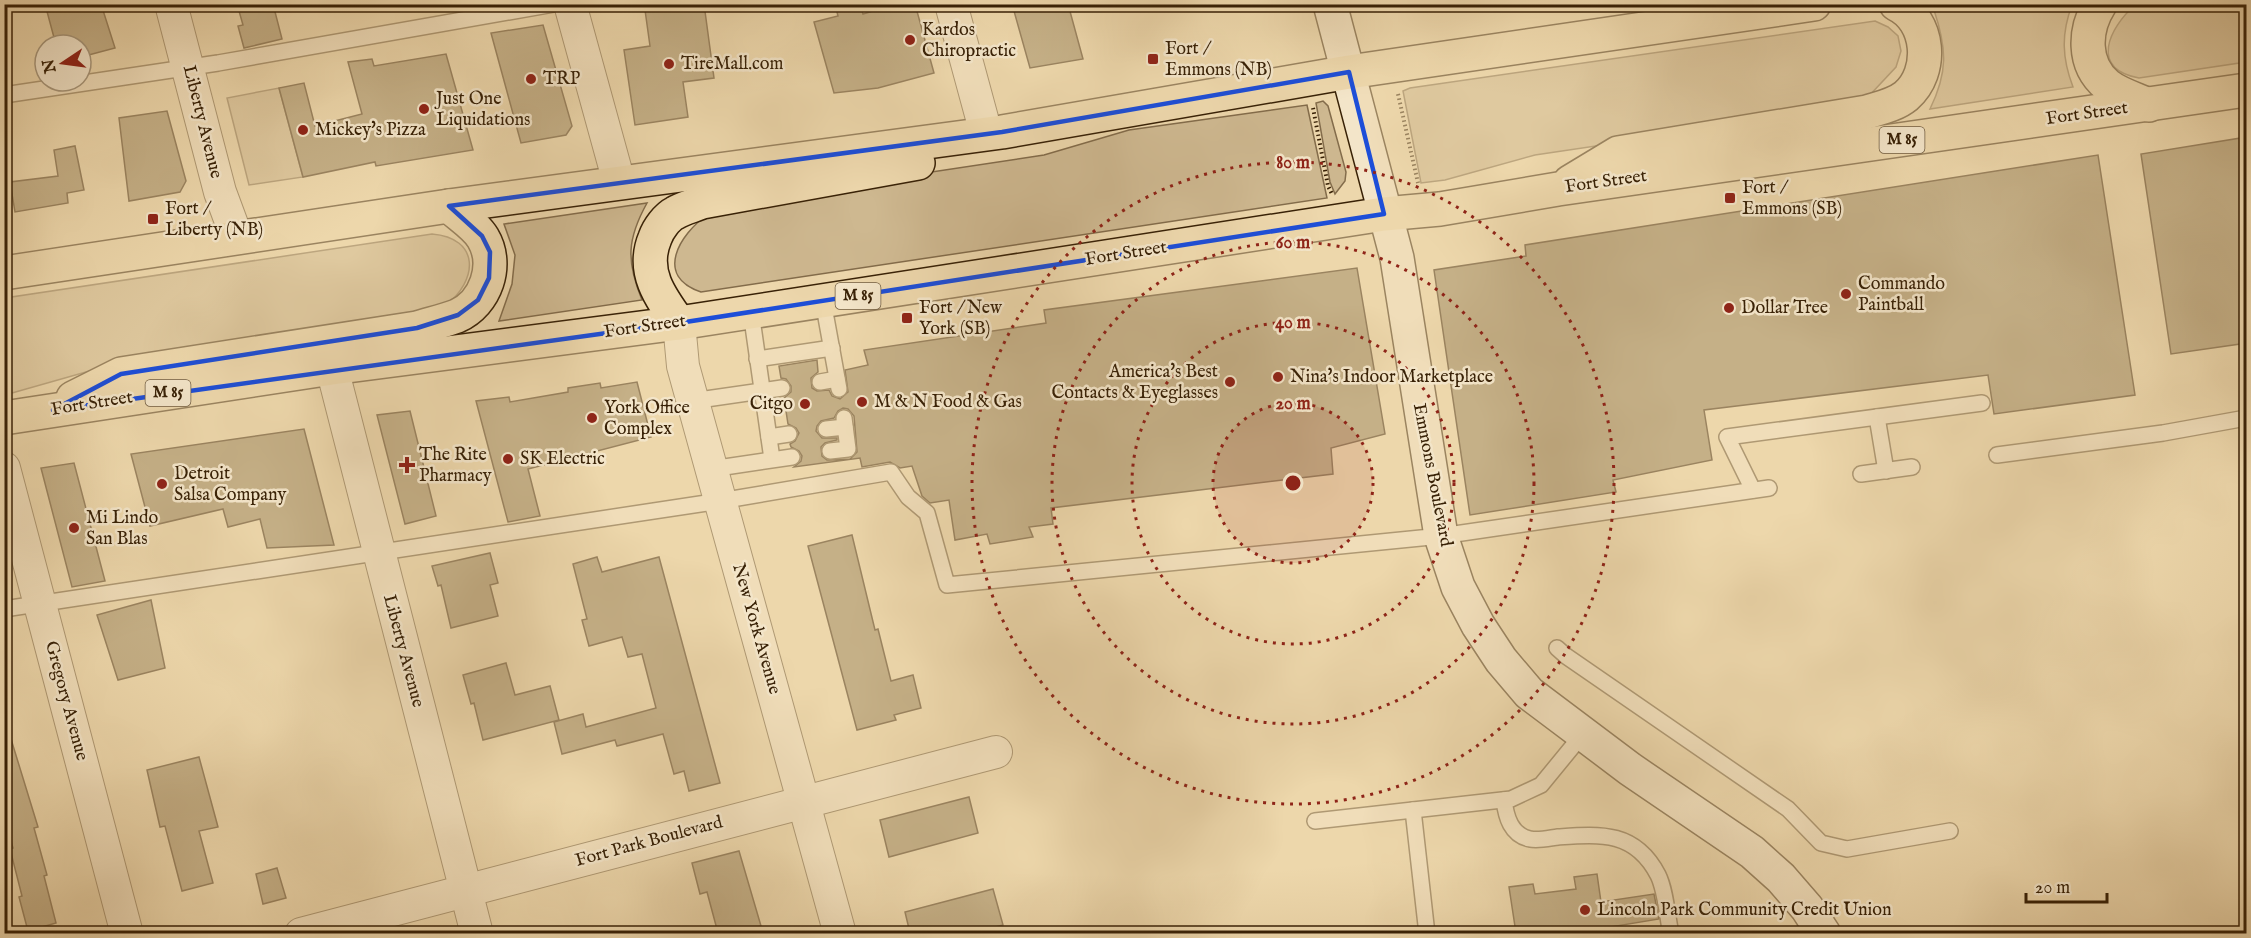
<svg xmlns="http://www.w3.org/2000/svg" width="2251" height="938" font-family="'IM FELL English',serif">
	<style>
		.green { fill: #ceb890; stroke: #836c4b; stroke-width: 1.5 }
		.building { fill: #96805c; stroke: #382106; stroke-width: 1.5; fill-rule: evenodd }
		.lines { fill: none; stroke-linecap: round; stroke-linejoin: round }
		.lane-casing { stroke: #654e30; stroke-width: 18 }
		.street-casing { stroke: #654e30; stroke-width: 34 }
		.secondary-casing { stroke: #382106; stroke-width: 36 }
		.primary-casing { stroke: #382106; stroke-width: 36 }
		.path { stroke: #382106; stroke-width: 4; stroke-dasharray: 1.5 3; stroke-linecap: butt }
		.lane { stroke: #f3e5c9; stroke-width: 15 }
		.street { stroke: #f3e5c9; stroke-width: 32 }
		.secondary { stroke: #f3e5c9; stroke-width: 33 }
		.primary { stroke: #edd7ac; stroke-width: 33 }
		.marked { fill: none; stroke: #1d4ed8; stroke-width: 4.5; stroke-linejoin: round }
		.ring { fill: none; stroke: #8f2418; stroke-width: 3; stroke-dasharray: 3 6 }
		.poi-dot { fill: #8f2418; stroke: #f3e5c9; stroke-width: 2 }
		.labels { text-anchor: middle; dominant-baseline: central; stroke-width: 5; stroke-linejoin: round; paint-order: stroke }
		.shield { fill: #f3e5c9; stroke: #705c40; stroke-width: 1.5 }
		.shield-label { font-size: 16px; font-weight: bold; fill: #382106 }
		.poi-label { font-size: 18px; fill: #382106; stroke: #f3e5c9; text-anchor: start }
		.street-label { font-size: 18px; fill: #382106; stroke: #f3e5c9 }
		.centre { fill: #8f2418; stroke: #f3e5c9; stroke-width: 3 }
		.ring-label { font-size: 18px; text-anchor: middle; font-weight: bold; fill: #8f2418; stroke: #f3e5c9; stroke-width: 5; stroke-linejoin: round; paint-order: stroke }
	</style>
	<rect width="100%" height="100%" fill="#edd7ac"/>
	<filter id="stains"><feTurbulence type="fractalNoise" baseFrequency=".00333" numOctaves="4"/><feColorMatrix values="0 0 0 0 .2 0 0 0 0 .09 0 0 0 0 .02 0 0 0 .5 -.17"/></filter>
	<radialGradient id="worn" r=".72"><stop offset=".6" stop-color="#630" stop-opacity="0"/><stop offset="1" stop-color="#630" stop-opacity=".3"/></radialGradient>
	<g class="green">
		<path d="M1972,4L2072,5C2061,34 2062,58 2073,87L1930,109C1948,72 1947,49 1934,10Z"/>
		<path d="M2135,5H2246V62L2139,78C2089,69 2109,28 2135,5Z"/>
		<path d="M1875,21L1888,27L1898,36L1901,51L1896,67L1867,98L1812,114L1535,155L1445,180L1421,183L1403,91L1410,88Z"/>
		<path d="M279,88L303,177L249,185L227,98Z"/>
		<path d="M1323,101L1328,106L1346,172L1345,181L1335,194L1330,182L1316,103Z"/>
		<path d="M1307,105L1327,198L701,292C654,276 679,235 708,214C717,208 729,205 739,201L1044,155L1129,130Z"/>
		<path d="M647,203C627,239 626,261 642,300L499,321L512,284L515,255L504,224Z"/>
		<path d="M432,234C480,238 479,280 445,306C439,310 431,314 425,318L100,368L5,395V298Z"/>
	</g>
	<g class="building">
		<path d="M45,4H101L115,48L81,57V45H56Z"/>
		<path d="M261,4H273L282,39L244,48L238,26L243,25L239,11Z"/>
		<path d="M686,4H704L714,78L683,82L688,117L635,125L624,50L650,46L645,10Z"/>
		<path d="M835,4H860L863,14L896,4H915L934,73L878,88L834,93L814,22L838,16Z"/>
		<path d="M1012,4H1068L1083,59L1030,68Z"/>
		<path d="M543,25L572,126L566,135L521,143L491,33Z"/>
		<path d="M446,54L473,150L376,166L375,162L303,177L279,88L304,83L315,126L362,114L348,62L372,59L374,66Z"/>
		<path d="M167,111L186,181L180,192L129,201L119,118Z"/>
		<path d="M2247,137V343L2171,354L2141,154Z"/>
		<path d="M75,146L84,190L67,193L68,203L15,212L10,182L58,176L54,150Z"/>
		<path d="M2098,155L2135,395L1994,414L1988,375L1704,410L1712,460L1613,480L1616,492L1470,515L1434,270L1526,256L1525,245Z"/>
		<path d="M1357,268L1385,434L1331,448L1333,474L1051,508L1053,524L1029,527L1033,537L990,544L987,534L955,540L949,500L930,503L922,496L912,466L900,468L890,462L862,467L860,458L794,467L801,461L802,456L799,451L791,447L790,444L795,441L799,433L796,428L788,424L784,398L791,392V386L786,379L781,378L779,366L817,360L818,372L811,378L812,388L817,391L829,390L832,396L840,399L848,392L845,370L868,365L864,350L1046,323L1044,310ZM843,408L848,409L854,416L857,452L850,459L827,460L822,456L821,447L825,443L837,440V438H822L816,431L817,426L821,421L834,418L838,411Z"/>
		<path d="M637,382L651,437L528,469L540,516L508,522L476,401L509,397L510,402L568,392V388L600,383L601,388Z"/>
		<path d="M410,411L436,516L405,524L377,415Z"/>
		<path d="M304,429L334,545L267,548L260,519L228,527L223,509L150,526L131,454Z"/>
		<path d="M74,463L105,581L72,587L41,468Z"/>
		<path d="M852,535L875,630L878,629L891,681L913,675L921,708L894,715L896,720L857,730L808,546Z"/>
		<path d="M490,553L498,583L490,585L498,616L451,628L441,585L438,586L432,566Z"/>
		<path d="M597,557L602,572L659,557L720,783L689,791L684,771L674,774L663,734L617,746L615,740L562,754L554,722L583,714L586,727L656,708L642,654L628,657L622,637L589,646L582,620L587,619L573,564Z"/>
		<path d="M151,600L165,668L118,680L97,615Z"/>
		<path d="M506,663L515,695L550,686L559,720L483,740L474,703L471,704L463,675Z"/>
		<path d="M11,739L38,827L34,828L47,875L44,876L56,923L28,931L19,897L22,896L10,849L13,848L4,816V740Z"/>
		<path d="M199,757L218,827L199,831L213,883L182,891L165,826L160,827L147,770Z"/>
		<path d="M969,797L978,833L889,857L880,820Z"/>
		<path d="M739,851L761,926L735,933H718L707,892L700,894L692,863Z"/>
		<path d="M277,868L286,898L263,904L256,874Z"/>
		<path d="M1597,874L1601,902L1654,894L1659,919L1604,928L1605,933H1516L1509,887L1533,884L1535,894L1576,889L1574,877Z"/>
		<path d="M993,889L1003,925L972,933H910L905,912Z"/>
	</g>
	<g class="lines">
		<defs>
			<g id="lane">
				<path d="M4,95L218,63L554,4"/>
				<path d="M823,301L839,389"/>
				<path d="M751,312L772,459"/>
				<path d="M757,359L832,348"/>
				<path d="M820,382L837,379"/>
				<path d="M692,401L782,388"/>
				<path d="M1877,417L1886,471"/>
				<path d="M826,429L845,427"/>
				<path d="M769,437L789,434"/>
				<path d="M830,451L848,449L844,418"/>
				<path d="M1997,455L2163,433L2246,418"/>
				<path d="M711,469L792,457"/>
				<path d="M1861,474L1912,467"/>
				<path d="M1753,490L1727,437L1982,403"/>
				<path d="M4,609L720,501L891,472L908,497L927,513L947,585L1441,536L1769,488"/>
				<path d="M1557,648L1566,656L1788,809L1821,843L1847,849L1950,831"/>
				<path d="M1504,800C1506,817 1511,835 1530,839C1538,841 1550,838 1558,837C1601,834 1635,831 1658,875C1666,891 1667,916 1671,934"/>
				<path d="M1413,810L1427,934"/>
				<path d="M1315,821L1511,799L1541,785L1582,735"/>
			</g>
			<g id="street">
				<path d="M171,4L220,192L237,238"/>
				<path d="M570,4L619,182"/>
				<path d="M951,4L986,133"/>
				<path d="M679,323L683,366L840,934"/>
				<path d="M332,368L477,934"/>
				<path d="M4,468L127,934"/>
				<path d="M301,934L996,752"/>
			</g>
			<path id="secondary" d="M1330,4L1397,258L1441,536L1458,587L1478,625L1501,660L1529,693L1630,769L1752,852L1781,878L1807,908L1824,934"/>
			<g id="primary">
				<path d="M2100,4C2084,29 2082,64 2107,85C2118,94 2135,99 2149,105"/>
				<path d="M1570,182L1618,153L1867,112C1880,108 1895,105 1906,96C1934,72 1930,20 1896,4"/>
				<path d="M4,273L449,206L1002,132L1349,72L1814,4"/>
				<path d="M679,323C660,297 641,271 655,238C658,229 667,217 675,213C683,208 693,206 702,202L918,163"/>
				<path d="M73,398L121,374L417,328C430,324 444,321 457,316C486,303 499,265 483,238C476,226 460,216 449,206"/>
				<path d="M4,418L332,368L679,323L1384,214L1440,209L1558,189L2246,90"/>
			</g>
		</defs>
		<use href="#lane" class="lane-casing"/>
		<use href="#street" class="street-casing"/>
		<use href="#secondary" class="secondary-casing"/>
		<use href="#primary" class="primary-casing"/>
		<g class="path">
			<path d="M1398,94L1418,183"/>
			<path d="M1313,108L1328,186L1332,194"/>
		</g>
		<use href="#lane" class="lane"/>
		<use href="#street" class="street"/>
		<use href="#secondary" class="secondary"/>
		<use href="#primary" class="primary"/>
	</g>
	<path d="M0 0H2251V938H0ZM1349,72L1384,214L679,323L53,410L121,374L417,328L458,315L478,300L489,278L490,252L482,236L449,206L1002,132Z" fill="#edd7ac" fill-opacity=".55" fill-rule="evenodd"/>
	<path class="marked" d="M1349,72L1384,214L679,323L53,410L121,374L417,328L458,315L478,300L489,278L490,252L482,236L449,206L1002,132Z"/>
	<circle cx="1293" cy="483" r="80" fill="#8f2418" fill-opacity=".12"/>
	<g class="ring">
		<circle cx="1293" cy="483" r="80"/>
		<circle cx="1293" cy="483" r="161"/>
		<circle cx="1293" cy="483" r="241"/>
		<circle cx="1293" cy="483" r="321"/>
	</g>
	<g class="poi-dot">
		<circle cx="910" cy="40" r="6"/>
		<rect x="1147" y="53" width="12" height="12" rx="3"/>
		<circle cx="669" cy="64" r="6"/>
		<circle cx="531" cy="79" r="6"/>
		<circle cx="424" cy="109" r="6"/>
		<circle cx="303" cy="130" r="6"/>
		<rect x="1724" y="192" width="12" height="12" rx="3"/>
		<rect x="147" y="213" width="12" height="12" rx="3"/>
		<circle cx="1846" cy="294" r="6"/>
		<circle cx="1729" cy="308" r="6"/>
		<rect x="901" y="312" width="12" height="12" rx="3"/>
		<circle cx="1278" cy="377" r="6"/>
		<circle cx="1230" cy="382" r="6"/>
		<circle cx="862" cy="402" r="6"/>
		<circle cx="805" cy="404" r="6"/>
		<circle cx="592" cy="418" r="6"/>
		<circle cx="508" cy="459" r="6"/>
		<path d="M404 456h6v6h6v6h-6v6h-6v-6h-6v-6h6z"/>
		<circle cx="162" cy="484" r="6"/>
		<circle cx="74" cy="528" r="6"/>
		<circle cx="1585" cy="910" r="6"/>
	</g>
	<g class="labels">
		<g class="shield">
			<rect x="1879.5" y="127" width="45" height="26" rx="4.5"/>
			<rect x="835.5" y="283" width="45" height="26" rx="4.5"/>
			<rect x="145.5" y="380" width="45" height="26" rx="4.5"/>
		</g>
		<g class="shield-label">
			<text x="1902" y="140">M 85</text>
			<text x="858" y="296">M 85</text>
			<text x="168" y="393">M 85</text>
		</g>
		<g class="poi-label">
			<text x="922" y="30">Kardos<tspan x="922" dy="21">Chiropractic</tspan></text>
			<text x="1165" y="49">Fort /<tspan x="1165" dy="21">Emmons (NB)</tspan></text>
			<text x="681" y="64">TireMall.com</text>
			<text x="543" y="79">TRP</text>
			<text x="436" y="99">Just One<tspan x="436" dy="21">Liquidations</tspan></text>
			<text x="315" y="130">Mickey's Pizza</text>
			<text x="1742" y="188">Fort /<tspan x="1742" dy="21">Emmons (SB)</tspan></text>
			<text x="165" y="209">Fort /<tspan x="165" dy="21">Liberty (NB)</tspan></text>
			<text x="1858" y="284">Commando<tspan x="1858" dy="21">Paintball</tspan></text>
			<text x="919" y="308">Fort / New<tspan x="919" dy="21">York (SB)</tspan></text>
			<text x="1741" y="308">Dollar Tree</text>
			<text x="1218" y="372" text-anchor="end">America's Best<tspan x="1218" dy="21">Contacts &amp; Eyeglasses</tspan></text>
			<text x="1290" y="377">Nina's Indoor Marketplace</text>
			<text x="874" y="402">M &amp; N Food &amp; Gas</text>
			<text x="793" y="404" text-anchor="end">Citgo</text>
			<text x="604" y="408">York Office<tspan x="604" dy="21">Complex</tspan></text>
			<text x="419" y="455">The Rite<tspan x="419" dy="21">Pharmacy</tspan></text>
			<text x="520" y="459">SK Electric</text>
			<text x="174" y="474">Detroit<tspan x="174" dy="21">Salsa Company</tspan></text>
			<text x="86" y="518">Mi Lindo<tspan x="86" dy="21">San Blas</tspan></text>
			<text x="1597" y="910">Lincoln Park Community Credit Union</text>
		</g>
		<g class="street-label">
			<text transform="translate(2087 114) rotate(-8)">Fort Street</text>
			<text transform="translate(202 122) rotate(76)">Liberty Avenue</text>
			<text transform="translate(1606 182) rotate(-8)">Fort Street</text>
			<text transform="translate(1126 254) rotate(-9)">Fort Street</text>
			<text transform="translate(645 327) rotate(-8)">Fort Street</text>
			<text transform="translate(92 404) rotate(-9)">Fort Street</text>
			<text transform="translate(1432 475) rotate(79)">Emmons Boulevard</text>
			<text transform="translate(756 629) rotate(74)">New York Avenue</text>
			<text transform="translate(403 651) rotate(75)">Liberty Avenue</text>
			<text transform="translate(66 701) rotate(75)">Gregory Avenue</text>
			<text transform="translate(649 842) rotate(-15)">Fort Park Boulevard</text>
		</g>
	</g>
	<circle cx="1293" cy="483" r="9" class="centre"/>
	<g class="ring-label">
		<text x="1293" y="168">80 m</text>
		<text x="1293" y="248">60 m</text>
		<text x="1293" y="328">40 m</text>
		<text x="1293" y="409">20 m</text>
	</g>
	<rect width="2251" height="938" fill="none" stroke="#edd7ac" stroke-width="24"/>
	<rect x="6" y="6" width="2239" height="926" fill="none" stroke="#382106" stroke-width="3"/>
	<rect x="12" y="12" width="2227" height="914" fill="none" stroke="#382106" stroke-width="1.5"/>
	<g transform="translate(63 63) rotate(257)"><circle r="28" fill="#f3e5c9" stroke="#a8977b" stroke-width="1.5"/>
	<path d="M0-4.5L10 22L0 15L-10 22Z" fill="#8f2418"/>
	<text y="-9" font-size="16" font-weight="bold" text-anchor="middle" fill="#382106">N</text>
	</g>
	<path d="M2026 893v9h81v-9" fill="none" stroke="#382106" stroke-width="3"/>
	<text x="2035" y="893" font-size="18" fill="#382106" stroke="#f3e5c9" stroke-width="4.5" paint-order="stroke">20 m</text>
	<rect width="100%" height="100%" filter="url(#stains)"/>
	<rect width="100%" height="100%" fill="url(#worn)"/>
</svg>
